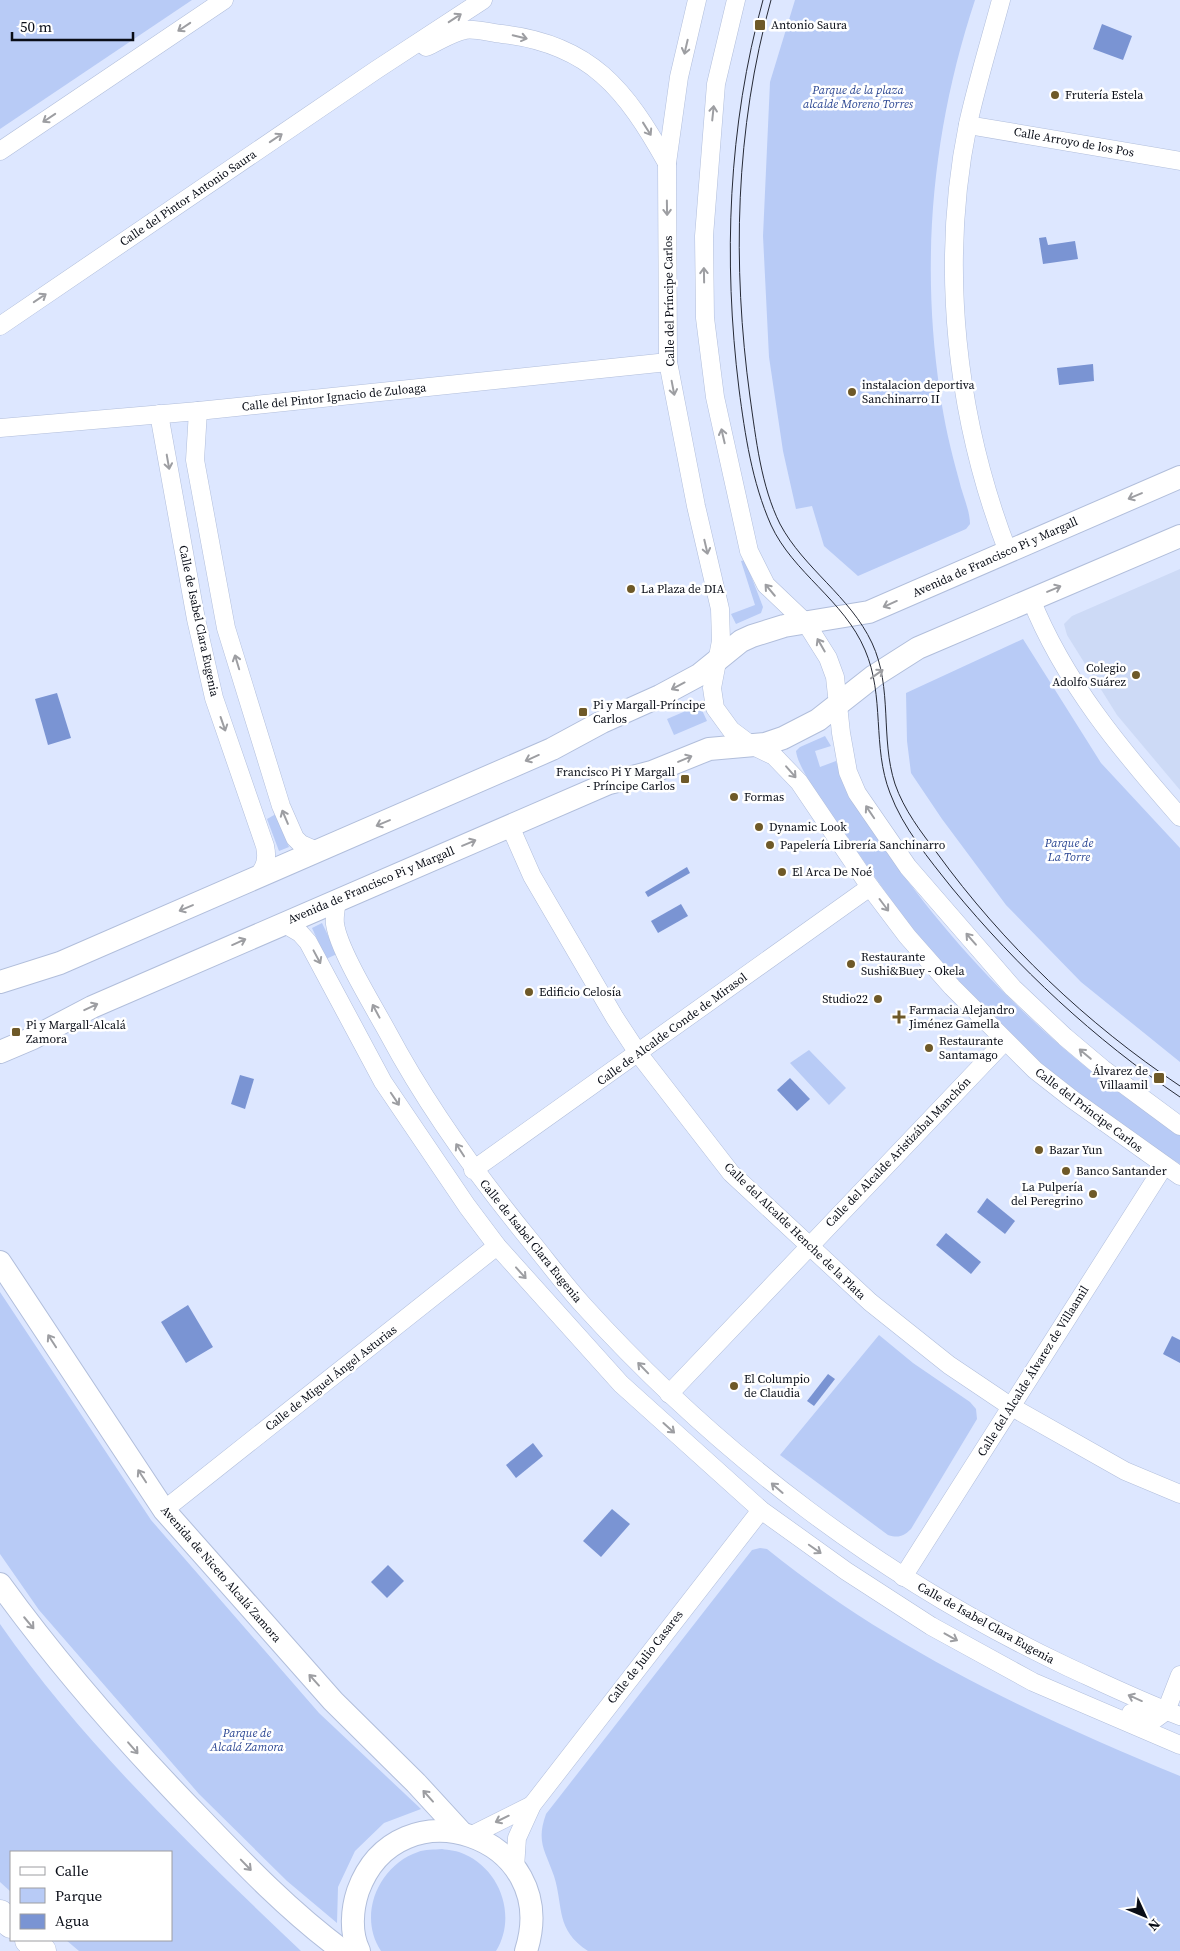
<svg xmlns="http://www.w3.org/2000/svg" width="1180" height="1951" font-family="'Source Serif 4',serif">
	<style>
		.built { fill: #cddaf6 }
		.green { fill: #b8cbf6 }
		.water { fill: #7a94d3 }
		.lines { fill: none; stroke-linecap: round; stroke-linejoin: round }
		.minor-casing { stroke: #b1bedb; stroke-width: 19 }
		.tertiary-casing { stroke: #b1bedb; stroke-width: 24 }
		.motorway-casing { stroke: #b1bedb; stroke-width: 29 }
		.minor { stroke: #fff; stroke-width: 18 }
		.tertiary { stroke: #fff; stroke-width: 22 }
		.motorway { stroke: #fff; stroke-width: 28 }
		.tram { stroke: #262a36; stroke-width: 1 }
		.oneway { stroke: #9d9ea2 }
		.poi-dot { fill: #6e5928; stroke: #fff; stroke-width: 2 }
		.labels { text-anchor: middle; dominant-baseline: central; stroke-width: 5; stroke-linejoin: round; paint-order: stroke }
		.poi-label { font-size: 12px; fill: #090d17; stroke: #fff; text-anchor: start }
		.park-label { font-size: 12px; font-style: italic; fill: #2e4994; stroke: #fff }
		.street-label { font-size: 12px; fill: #090d17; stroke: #fff }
	</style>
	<rect width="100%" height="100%" fill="#dde7ff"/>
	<path class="built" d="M1180,569V790L1117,715L1067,635L1064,624L1072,616Z"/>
	<g class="green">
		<path d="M0,0H192L0,129Z"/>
		<path d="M795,0H975C933,127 920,259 940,392C944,422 951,451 959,480C962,494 970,510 970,524L966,529L858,576L824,546L812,506L796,509L783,451L769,357L763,236L770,82Z"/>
		<path d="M745,560L763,607L761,613L736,624L731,614L755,605L741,561Z"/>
		<path d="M1023,639L1101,763L1180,848V1062L1081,982L1006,905L942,819L911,773L907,741L906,693Z"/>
		<path d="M695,707L701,708L707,721L674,735L667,719Z"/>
		<path d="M825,736L831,746L815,751L820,767L836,761C845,790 862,814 879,840C952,950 1066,1066 1180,1133V1164C1089,1108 1001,1038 933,954C900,914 871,872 842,829C830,812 798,770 796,751L800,747Z"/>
		<path d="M276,814L289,847L279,851L267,819Z"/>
		<path d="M322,923L337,954L326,959L312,928Z"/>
		<path d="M809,1050L846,1088L829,1105L790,1063Z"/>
		<path d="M0,1292L151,1520L319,1713L421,1809L384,1823L355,1851L338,1887L337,1923L287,1881L199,1794L39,1610L0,1554Z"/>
		<path d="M879,1335L913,1363L970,1402L976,1409L977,1419L911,1529C903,1537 898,1538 888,1535L780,1455Z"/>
		<path d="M760,1548L767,1549C890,1649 1035,1716 1180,1776V1951H588C555,1929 564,1908 554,1876C545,1850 536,1842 546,1814L752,1550Z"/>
		<path d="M0,1624C84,1745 195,1850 301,1951H79L66,1940H171V1852H11V1892L0,1882Z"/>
		<path d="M442,1849C449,1850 458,1851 464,1854C501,1870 517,1917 496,1951H381C357,1915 379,1865 418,1852C425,1849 434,1850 442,1849Z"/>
	</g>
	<g class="water">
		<path d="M1102,24L1132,36L1123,60L1093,49Z"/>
		<path d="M1046,237L1048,245L1075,241L1078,259L1043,264L1039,238Z"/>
		<path d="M1093,364L1094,381L1059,385L1057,368Z"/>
		<path d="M57,693L71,738L48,745L35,699Z"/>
		<path d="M687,867L690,873L648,897L645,892Z"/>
		<path d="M681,904L688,916L658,933L651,921Z"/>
		<path d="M240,1075L254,1079L245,1109L231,1104Z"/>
		<path d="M790,1078L810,1099L797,1111L777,1090Z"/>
		<path d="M987,1198L1015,1221L1005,1234L977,1212Z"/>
		<path d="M946,1233L981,1262L971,1274L936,1245Z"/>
		<path d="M188,1305L213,1347L186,1363L161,1322Z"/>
		<path d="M1172,1336L1180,1340V1363L1163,1354Z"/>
		<path d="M828,1374L835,1379L814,1406L807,1401Z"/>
		<path d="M533,1443L543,1456L516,1478L506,1465Z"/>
		<path d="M612,1509L630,1524L601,1557L583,1541Z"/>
		<path d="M388,1565L404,1581L387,1598L371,1582Z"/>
	</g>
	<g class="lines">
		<defs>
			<g id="minor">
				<path d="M697,0L679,77L667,163L668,362L696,506L720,609L721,641L712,688L715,708L731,730L751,745L774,756L799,782L870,887L907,936L952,987L1035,1070L1072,1099L1180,1176"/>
				<path d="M736,0L716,84L704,236L705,318L715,397L749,551L766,585L806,623L828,658L835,677L841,733L848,772L857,793L908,867L1013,988L1065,1037L1103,1069L1180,1126"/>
				<path d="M1001,0C990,41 977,83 968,124C939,266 956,418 1008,552"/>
				<path d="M426,47C438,42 452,32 465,30C475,28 491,33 502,34C591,44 626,90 667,163"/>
				<path d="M968,125L1180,161"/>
				<path d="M0,151L224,0"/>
				<path d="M0,326L376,70L483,0"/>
				<path d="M198,411L195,460L226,628L281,806L295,838L301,844L317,851"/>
				<path d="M159,414L196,619L214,698L265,846C268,860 265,867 257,878"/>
				<path d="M0,428L198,411L668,362"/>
				<path d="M1031,599C1064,682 1122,751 1180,817"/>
				<path d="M510,826L532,876L615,1018L638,1053L731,1173L870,1302L949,1365L1010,1406L1125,1471L1180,1494"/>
				<path d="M337,900C336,908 334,916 335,924C339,951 374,1007 388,1033C428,1108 476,1174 529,1239C547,1261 564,1284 583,1305C720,1456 884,1580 1068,1667C1105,1684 1142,1702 1180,1716"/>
				<path d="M283,923L300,933L308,942L383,1082L467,1206L497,1246L621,1384L761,1510L846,1571L931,1626L1033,1682L1180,1745"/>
				<path d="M473,1170L870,887"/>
				<path d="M669,1394L1005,1041"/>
				<path d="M164,1510L497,1246"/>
				<path d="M903,1577L1164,1166"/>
				<path d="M1131,1713L1151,1722L1166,1711L1180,1675"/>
				<path d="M472,1835L532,1805"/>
				<path d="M515,1868L517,1838L532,1805L761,1510"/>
			</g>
			<g id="tertiary">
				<path d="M0,982L60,963L552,749L602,722L660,696L699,675L741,641L752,636L784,626L869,612L1180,477"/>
				<path d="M0,1052L33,1038L92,1007L609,783L652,772L709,749L765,744L783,738L818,720L874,676L918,648L1180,536"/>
				<path d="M0,1262L164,1510L333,1701L416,1783L461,1832"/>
				<path d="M0,1584C60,1667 128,1744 199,1817C244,1864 290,1912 343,1951"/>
				<path d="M359,1951C350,1933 352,1909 358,1891C398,1781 563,1835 526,1951"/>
			</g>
			<g id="motorway">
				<path d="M0,1914L11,1924"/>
				<path d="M29,1940L42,1951"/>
			</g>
		</defs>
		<use href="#minor" class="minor-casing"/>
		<use href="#tertiary" class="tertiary-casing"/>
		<use href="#motorway" class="motorway-casing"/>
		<use href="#minor" class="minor"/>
		<use href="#tertiary" class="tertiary"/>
		<use href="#motorway" class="motorway"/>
		<g class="tram">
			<path d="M763,0C728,126 723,260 739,389C745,435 752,482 771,525C793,573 844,600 865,650C885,696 872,747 890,793C903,828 929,859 952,888C1018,968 1094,1039 1180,1097"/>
			<path d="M771,0C735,129 732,265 750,397C756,439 761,486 780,524C804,569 850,596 872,643C893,688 880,738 895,784C904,810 921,832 937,853C1003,944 1087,1024 1180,1086"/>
		</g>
	</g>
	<defs><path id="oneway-shaft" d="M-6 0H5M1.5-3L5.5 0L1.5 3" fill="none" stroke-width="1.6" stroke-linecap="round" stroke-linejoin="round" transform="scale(1.25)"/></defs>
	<g class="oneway">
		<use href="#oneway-shaft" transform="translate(455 18) rotate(-33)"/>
		<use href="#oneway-shaft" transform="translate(184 27) rotate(146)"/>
		<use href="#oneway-shaft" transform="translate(520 37) rotate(13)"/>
		<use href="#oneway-shaft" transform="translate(686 47) rotate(103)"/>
		<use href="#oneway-shaft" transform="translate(713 113) rotate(-84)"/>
		<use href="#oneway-shaft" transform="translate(49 118) rotate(146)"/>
		<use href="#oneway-shaft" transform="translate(647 129) rotate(58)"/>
		<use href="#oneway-shaft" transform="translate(276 138) rotate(-34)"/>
		<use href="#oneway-shaft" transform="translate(667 208) rotate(89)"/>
		<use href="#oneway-shaft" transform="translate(704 275) rotate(-91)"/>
		<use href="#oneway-shaft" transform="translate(40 298) rotate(-34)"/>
		<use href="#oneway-shaft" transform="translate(673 388) rotate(79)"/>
		<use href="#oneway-shaft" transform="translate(723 436) rotate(-103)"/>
		<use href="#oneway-shaft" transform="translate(168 462) rotate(80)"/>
		<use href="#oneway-shaft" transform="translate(1135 496) rotate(157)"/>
		<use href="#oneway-shaft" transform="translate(706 547) rotate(77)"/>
		<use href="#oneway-shaft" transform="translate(1054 589) rotate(-23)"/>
		<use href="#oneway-shaft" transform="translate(770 590) rotate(-130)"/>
		<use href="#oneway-shaft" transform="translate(890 604) rotate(156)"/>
		<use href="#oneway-shaft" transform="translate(821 645) rotate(-120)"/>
		<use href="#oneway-shaft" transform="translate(237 662) rotate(-107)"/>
		<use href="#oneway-shaft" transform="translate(877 674) rotate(-36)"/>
		<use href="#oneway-shaft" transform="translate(678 686) rotate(152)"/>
		<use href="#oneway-shaft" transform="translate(223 724) rotate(71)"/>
		<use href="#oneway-shaft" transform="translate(532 758) rotate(156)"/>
		<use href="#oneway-shaft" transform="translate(685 759) rotate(-23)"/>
		<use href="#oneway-shaft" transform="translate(791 772) rotate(49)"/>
		<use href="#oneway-shaft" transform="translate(870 812) rotate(-124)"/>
		<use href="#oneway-shaft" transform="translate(285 817) rotate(-113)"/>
		<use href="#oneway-shaft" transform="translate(383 823) rotate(157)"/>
		<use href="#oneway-shaft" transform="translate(469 843) rotate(-23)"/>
		<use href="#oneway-shaft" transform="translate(884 905) rotate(53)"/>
		<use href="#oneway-shaft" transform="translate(186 908) rotate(157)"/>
		<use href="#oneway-shaft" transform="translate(971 939) rotate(-131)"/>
		<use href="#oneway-shaft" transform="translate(239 942) rotate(-24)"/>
		<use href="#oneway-shaft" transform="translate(317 957) rotate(62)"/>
		<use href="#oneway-shaft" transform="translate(91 1007) rotate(-25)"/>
		<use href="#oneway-shaft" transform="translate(376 1011) rotate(-118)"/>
		<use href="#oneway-shaft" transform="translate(1085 1054) rotate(-140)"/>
		<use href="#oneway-shaft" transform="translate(395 1099) rotate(56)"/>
		<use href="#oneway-shaft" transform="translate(460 1150) rotate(-123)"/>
		<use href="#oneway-shaft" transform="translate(521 1273) rotate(48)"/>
		<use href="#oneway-shaft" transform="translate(52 1341) rotate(-123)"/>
		<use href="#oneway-shaft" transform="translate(643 1368) rotate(-134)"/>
		<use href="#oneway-shaft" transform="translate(669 1428) rotate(42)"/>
		<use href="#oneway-shaft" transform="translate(142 1476) rotate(-123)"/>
		<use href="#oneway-shaft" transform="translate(777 1488) rotate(-139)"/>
		<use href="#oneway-shaft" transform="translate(815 1549) rotate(35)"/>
		<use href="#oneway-shaft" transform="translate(29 1623) rotate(50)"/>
		<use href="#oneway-shaft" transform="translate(951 1637) rotate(29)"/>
		<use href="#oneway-shaft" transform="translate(314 1680) rotate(-132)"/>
		<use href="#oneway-shaft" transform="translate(1135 1698) rotate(-156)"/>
		<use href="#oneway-shaft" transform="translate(133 1748) rotate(49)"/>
		<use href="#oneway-shaft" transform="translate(428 1796) rotate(-132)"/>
		<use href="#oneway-shaft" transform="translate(502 1819) rotate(154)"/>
		<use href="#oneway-shaft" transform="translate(246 1865) rotate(46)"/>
	</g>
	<g class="poi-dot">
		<rect x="754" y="19" width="12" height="12" rx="2.5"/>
		<circle cx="1055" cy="95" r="5"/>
		<circle cx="852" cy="392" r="5"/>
		<circle cx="631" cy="589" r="5"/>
		<circle cx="1136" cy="675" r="5"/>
		<rect x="578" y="707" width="10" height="10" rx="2.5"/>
		<rect x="680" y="774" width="10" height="10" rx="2.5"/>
		<circle cx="734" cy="797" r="5"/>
		<circle cx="759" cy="827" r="5"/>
		<circle cx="770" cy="845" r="5"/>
		<circle cx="782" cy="872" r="5"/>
		<circle cx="851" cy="964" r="5"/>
		<circle cx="529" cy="992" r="5"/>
		<circle cx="878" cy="999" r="5"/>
		<path d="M896.5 1009.5h5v5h5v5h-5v5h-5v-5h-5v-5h5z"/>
		<rect x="11" y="1027" width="10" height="10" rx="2.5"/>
		<circle cx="929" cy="1048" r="5"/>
		<rect x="1153" y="1072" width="12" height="12" rx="2.5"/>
		<circle cx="1039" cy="1150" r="5"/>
		<circle cx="1066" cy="1171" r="5"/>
		<circle cx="1093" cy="1194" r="5"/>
		<circle cx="734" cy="1386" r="5"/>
	</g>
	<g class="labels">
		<g class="poi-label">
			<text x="771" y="25">Antonio Saura</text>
			<text x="1065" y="95">Frutería Estela</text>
			<text x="862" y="385">instalacion deportiva<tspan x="862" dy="14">Sanchinarro II</tspan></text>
			<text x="641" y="589">La Plaza de DIA</text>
			<text x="1126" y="668" text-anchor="end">Colegio<tspan x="1126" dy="14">Adolfo Suárez</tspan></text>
			<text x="593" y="705">Pi y Margall-Príncipe<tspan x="593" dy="14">Carlos</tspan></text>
			<text x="675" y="772" text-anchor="end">Francisco Pi Y Margall<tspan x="675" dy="14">- Príncipe Carlos</tspan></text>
			<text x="744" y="797">Formas</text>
			<text x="769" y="827">Dynamic Look</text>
			<text x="780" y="845">Papelería Librería Sanchinarro</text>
			<text x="792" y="872">El Arca De Noé</text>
			<text x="861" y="957">Restaurante<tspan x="861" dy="14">Sushi&amp;Buey - Okela</tspan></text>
			<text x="539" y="992">Edificio Celosía</text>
			<text x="868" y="999" text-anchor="end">Studio22</text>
			<text x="909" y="1010">Farmacia Alejandro<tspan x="909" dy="14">Jiménez Gamella</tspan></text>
			<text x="26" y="1025">Pi y Margall-Alcalá<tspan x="26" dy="14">Zamora</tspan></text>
			<text x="939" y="1041">Restaurante<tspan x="939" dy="14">Santamago</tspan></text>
			<text x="1148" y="1071" text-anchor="end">Álvarez de<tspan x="1148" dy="14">Villaamil</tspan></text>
			<text x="1049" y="1150">Bazar Yun</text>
			<text x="1076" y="1171">Banco Santander</text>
			<text x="1083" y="1187" text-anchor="end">La Pulpería<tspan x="1083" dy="14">del Peregrino</tspan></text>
			<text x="744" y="1379">El Columpio<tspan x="744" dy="14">de Claudia</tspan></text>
		</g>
		<g class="park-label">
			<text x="858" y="90">Parque de la plaza<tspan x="858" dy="14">alcalde Moreno Torres</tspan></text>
			<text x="1069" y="843">Parque de<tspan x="1069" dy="14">La Torre</tspan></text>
			<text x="247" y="1733">Parque de<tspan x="247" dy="14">Alcalá Zamora</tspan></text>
		</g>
		<g class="street-label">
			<text transform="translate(1074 142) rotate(10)">Calle Arroyo de los Pos</text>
			<text transform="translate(188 198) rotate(-34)">Calle del Pintor Antonio Saura</text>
			<text transform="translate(669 301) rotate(-91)">Calle del Príncipe Carlos</text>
			<text transform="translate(334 397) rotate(-6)">Calle del Pintor Ignacio de Zuloaga</text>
			<text transform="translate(995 557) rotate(-24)">Avenida de Francisco Pi y Margall</text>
			<text transform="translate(199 621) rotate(78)">Calle de Isabel Clara Eugenia</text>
			<text transform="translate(371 885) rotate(-23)">Avenida de Francisco Pi y Margall</text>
			<text transform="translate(672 1029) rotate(-36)">Calle de Alcalde Conde de Mirasol</text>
			<text transform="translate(1089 1110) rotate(37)">Calle del Príncipe Carlos</text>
			<text transform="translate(898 1152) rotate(-46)">Calle del Alcalde Aristizábal Manchón</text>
			<text transform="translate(795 1231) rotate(44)">Calle del Alcalde Henche de la Plata</text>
			<text transform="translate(531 1241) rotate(51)">Calle de Isabel Clara Eugenia</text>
			<text transform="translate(1033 1371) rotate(-58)">Calle del Alcalde Álvarez de Villaamil</text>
			<text transform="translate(331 1378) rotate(-38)">Calle de Miguel Ángel Asturias</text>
			<text transform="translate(221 1574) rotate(49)">Avenida de Niceto Alcalá Zamora</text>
			<text transform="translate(986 1623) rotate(29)">Calle de Isabel Clara Eugenia</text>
			<text transform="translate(645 1657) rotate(-52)">Calle de Julio Casares</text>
		</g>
	</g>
	<rect x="10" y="1851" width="162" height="90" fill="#ffffff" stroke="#9d9ea2"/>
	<rect x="20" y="1867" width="25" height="8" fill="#ffffff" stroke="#9d9ea2"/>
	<text x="55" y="1876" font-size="15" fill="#090d17">Calle</text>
	<rect x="20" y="1888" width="25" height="15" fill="#b8cbf6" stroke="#9d9ea2"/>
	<text x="55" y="1901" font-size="15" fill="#090d17">Parque</text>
	<rect x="20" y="1914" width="25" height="15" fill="#7a94d3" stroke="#9d9ea2"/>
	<text x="55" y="1926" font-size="15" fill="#090d17">Agua</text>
	<g transform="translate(1145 1916) rotate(134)" stroke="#ffffff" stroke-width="4" paint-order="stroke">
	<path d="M0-4L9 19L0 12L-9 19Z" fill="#090d17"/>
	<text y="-8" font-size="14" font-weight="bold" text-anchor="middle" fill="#090d17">N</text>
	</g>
	<path d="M12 32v8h121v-8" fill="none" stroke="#090d17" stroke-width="2.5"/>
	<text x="20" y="32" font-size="15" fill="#090d17" stroke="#ffffff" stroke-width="4" paint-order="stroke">50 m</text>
</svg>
